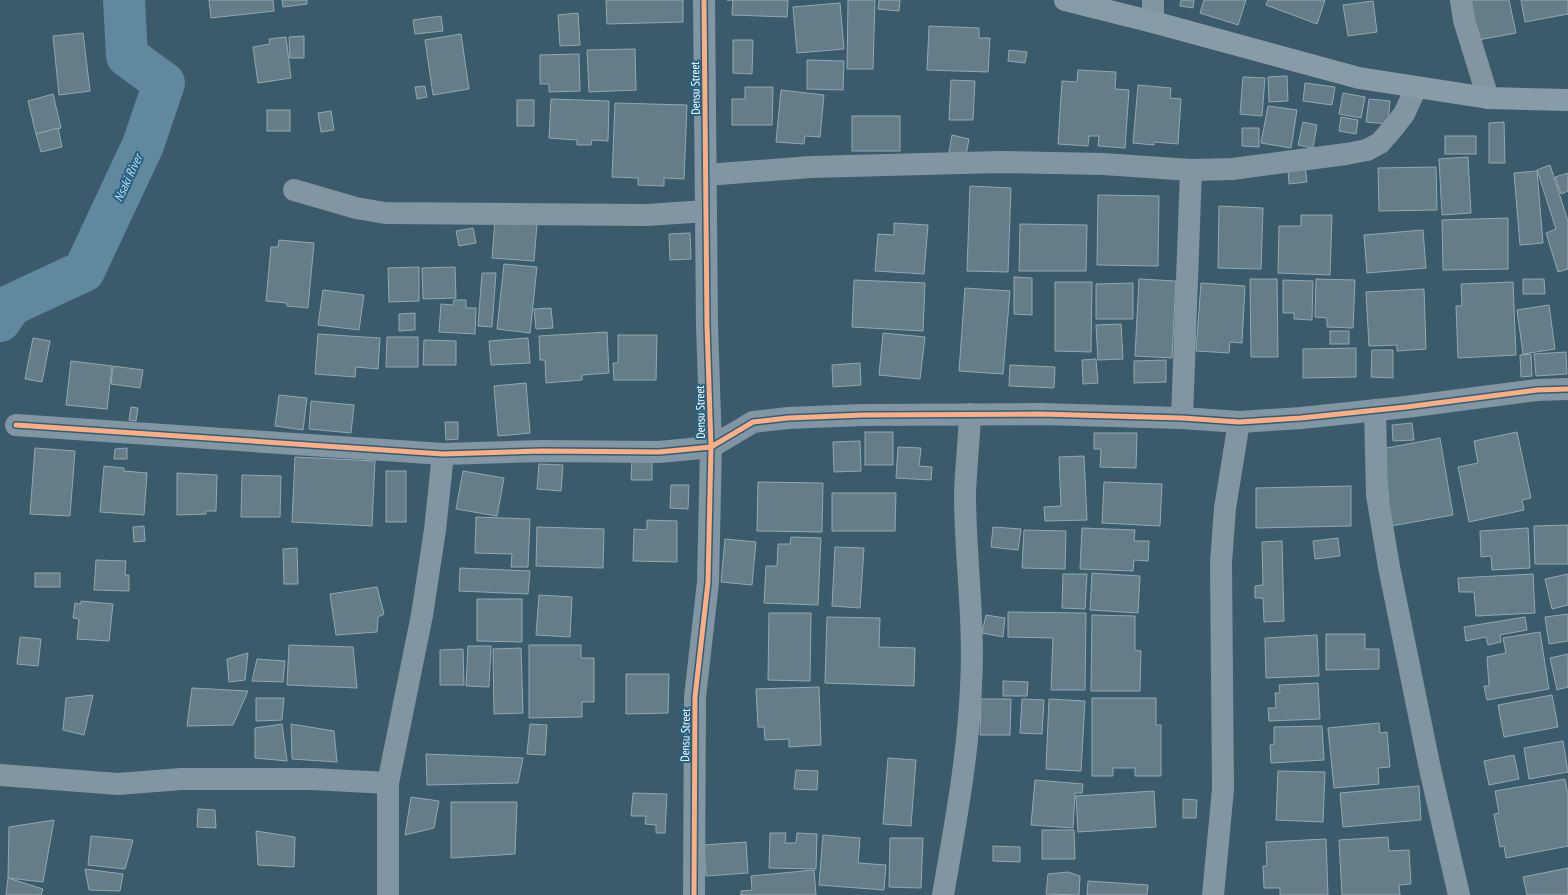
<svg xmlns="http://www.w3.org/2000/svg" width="1568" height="895" font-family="'PT Sans Narrow',sans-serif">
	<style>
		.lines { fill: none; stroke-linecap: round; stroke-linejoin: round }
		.river { stroke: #60889e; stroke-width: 42 }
		.building { fill: #647d89; stroke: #94a7b1 }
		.street { stroke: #8196a2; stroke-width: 22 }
		.secondary { stroke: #879ca8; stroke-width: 22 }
		.cycleway-casing { stroke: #266181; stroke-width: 8 }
		.cycleway { stroke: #ffac80; stroke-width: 5 }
		.labels { text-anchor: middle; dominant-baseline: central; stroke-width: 4; stroke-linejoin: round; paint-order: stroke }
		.street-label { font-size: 12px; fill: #fff; stroke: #266181 }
		.water-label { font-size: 13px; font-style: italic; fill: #b9dcee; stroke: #266181 }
	</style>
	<rect width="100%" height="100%" fill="#3b5b6c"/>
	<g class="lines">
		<path class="river" d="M0,321L11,305L84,271L143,145L164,83L127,56L124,0"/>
	</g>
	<g class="building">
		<path d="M209,0H273L274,11L211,18Z"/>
		<path d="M282,0H307V4L283,7Z"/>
		<path d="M606,0H683V22L607,24Z"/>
		<path d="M727,0H788L787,17L732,15L733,0Z"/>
		<path d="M848,0H875L873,69H847Z"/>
		<path d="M879,0H900L899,11L878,9Z"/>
		<path d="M1181,0H1194L1193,8L1180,6Z"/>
		<path d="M1204,0H1246L1238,25L1200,13Z"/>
		<path d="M1268,0H1325L1317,24L1266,5Z"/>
		<path d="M1470,0H1509L1516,33L1478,40Z"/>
		<path d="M1521,0H1568V14L1525,22Z"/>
		<path d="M1373,1L1377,32L1348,36L1343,5Z"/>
		<path d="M840,3L844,49L797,53L793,7Z"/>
		<path d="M578,13L580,45L560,46L558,15Z"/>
		<path d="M441,16L443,31L415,34L413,20Z"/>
		<path d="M929,26L979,28V38H990L988,72L927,70Z"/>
		<path d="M83,33L90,91L59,95L53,36Z"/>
		<path d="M461,34L469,89L433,95L425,40Z"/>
		<path d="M304,36V58H290L289,37Z"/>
		<path d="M286,37L291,78L258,83L253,47L270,44L269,39Z"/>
		<path d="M733,40H753L752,74L733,73Z"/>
		<path d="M635,49L636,90L589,92L587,50Z"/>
		<path d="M1009,50L1027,52L1025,63L1008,61Z"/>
		<path d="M579,54L580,91L549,92V84H540V55Z"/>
		<path d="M807,60L844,61L843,90L807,89Z"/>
		<path d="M1078,70L1116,72L1115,89L1129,90L1125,148L1098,146L1099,136H1089L1088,146L1058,144L1062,81L1077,82Z"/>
		<path d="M1287,76L1288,101L1269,102L1268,77Z"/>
		<path d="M1243,77L1265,78L1262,116L1240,114Z"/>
		<path d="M951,80L975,81L973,120H949Z"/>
		<path d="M1305,83L1335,87L1332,105L1303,101Z"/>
		<path d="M1138,85L1171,88L1170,98L1181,99L1178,144L1154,142V145L1133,143Z"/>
		<path d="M425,86L427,97L417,99L415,87Z"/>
		<path d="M745,87H773L772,125H732V99H745Z"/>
		<path d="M781,90L824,95L820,137L805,136L804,144L776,142Z"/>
		<path d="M1343,93L1365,97L1361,118L1339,114Z"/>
		<path d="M53,94L61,128L36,134L28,101Z"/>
		<path d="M551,99L609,101L608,141L592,140L591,145H577V140L549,138Z"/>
		<path d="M1369,99L1390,101L1388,124L1366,122Z"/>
		<rect x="517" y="100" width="17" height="26"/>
		<path d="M615,103L687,105L684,179L664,178V186L638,185V178L612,177Z"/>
		<path d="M1268,106L1297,110L1291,148L1261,143Z"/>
		<rect x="267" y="110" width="23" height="21"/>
		<path d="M331,111L334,130L321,132L318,113Z"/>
		<rect x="852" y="116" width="48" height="35"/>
		<path d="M1341,117L1358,120L1356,134L1339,131Z"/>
		<path d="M1303,122L1317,125L1313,148L1298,145Z"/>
		<path d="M1504,122L1505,163H1489V123Z"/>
		<path d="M58,128L62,147L41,152L36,134Z"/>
		<path d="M1242,128H1259V147L1242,146Z"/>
		<path d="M952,135L969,139L966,155L949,152Z"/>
		<rect x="1445" y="136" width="31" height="18"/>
		<path d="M1468,157L1471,213L1442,215L1439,159Z"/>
		<path d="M1550,165L1568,221V269L1558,272L1546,233L1556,229L1537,170Z"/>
		<path d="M1305,166L1307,182L1289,184L1288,169Z"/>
		<path d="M1436,167L1437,210L1379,211L1378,168Z"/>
		<path d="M1537,171L1543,243L1520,245L1514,173Z"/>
		<path d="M1568,173V191L1561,194L1555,177Z"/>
		<path d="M970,186L1011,188L1008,272L967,271Z"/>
		<path d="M1098,195L1159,196L1158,266L1097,265Z"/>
		<path d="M1219,206L1263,208L1261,269L1218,268Z"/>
		<path d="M1301,215H1332L1330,275L1278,273L1279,226H1301Z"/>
		<path d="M1508,218V269L1443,270L1442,220Z"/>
		<path d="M495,221L537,224L534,261L492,258Z"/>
		<path d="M894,223L928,225L924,274L875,271L878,234L894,235Z"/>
		<path d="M1020,224L1087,225L1086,271H1019Z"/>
		<path d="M473,228L476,243L459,246L456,231Z"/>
		<path d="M1423,230L1426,268L1367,273L1364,235Z"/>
		<path d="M690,233L691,259L670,260L669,234Z"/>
		<path d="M279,240L314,243L308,308L287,306V303L266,301L271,247H278Z"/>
		<path d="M504,264L537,267L530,333L497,329Z"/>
		<path d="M419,267V301L389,302L388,268Z"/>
		<path d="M455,267L456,298L423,299L422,268Z"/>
		<path d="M482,273H496L492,327L478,326Z"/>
		<path d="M1014,277L1032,278V315L1014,314Z"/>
		<path d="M1139,279L1176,281L1172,358L1135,356Z"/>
		<path d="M1250,279H1277L1278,357H1251Z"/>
		<path d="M1316,279L1355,280L1353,328L1327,327V318L1315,317Z"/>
		<path d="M1523,279H1544L1545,294H1523Z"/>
		<path d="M854,280L925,283L923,331L852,327Z"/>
		<path d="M1283,280L1313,281L1312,320L1294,319V313H1283Z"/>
		<path d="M1055,282H1092L1091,352L1055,351Z"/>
		<path d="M1513,282L1516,355L1458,358L1456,306H1462L1461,284Z"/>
		<path d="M1133,283V319H1096V284Z"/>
		<path d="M1201,283L1245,286L1242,343L1230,342L1229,353L1196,351Z"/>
		<path d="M965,288L1010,291L1003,374L959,371Z"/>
		<path d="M1424,289L1426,349L1397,351V345L1369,346L1366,292Z"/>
		<path d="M323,290L364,295L359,330L318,325Z"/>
		<path d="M454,300H466V308H476L475,334L439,332L441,304L453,305Z"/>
		<path d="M1549,305L1555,349L1523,354L1517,310Z"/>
		<path d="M551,308L553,328L536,329L534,309Z"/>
		<path d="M415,313V330L399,331V314Z"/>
		<path d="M1121,324L1123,359L1098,360L1096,325Z"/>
		<rect x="1330" y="331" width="19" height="13"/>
		<path d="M607,332L609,373L582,375V380L546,383L545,360H540L539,336Z"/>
		<path d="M883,333L925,337L920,379L879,375Z"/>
		<path d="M318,334L380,338L378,369L356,367L355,377L315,374Z"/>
		<path d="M618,335H657L656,380H614L613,363H618Z"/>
		<path d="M387,337H418V367H386Z"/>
		<path d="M33,338L50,341L42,382L25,379Z"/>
		<path d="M528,338L530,363L491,365L489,341Z"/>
		<path d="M424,340L456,341V365H423Z"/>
		<path d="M1356,348V377L1303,378V349Z"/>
		<path d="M1372,350H1393V378L1371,377Z"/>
		<path d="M1566,352L1567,374L1536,376L1534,354Z"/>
		<path d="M1531,354L1532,376L1521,377L1520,355Z"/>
		<path d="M1096,359L1098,383L1083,384L1082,360Z"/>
		<path d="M1166,360V382L1134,383V361Z"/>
		<path d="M71,361L112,366L107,409L66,405Z"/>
		<path d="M860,363L861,385L833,387L832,365Z"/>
		<path d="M1010,365L1055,367L1054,388L1009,386Z"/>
		<path d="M113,366L143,370L140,388L111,384Z"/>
		<path d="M526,383L530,433L498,436L494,386Z"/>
		<path d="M279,395L307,398L303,430L275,426Z"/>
		<path d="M311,401L354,405L351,433L309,429Z"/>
		<path d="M131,407L138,408L136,421L129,420Z"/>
		<path d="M445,422H458V439L446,440Z"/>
		<path d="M1412,423L1414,440L1393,441L1392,425Z"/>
		<rect x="865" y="432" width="28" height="33"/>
		<path d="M1517,432L1531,498L1522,500L1524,510L1469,522L1458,467L1478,463L1474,441Z"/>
		<path d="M1094,433H1137L1136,468L1100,467L1101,449H1094Z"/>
		<path d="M1440,438L1453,515L1391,526L1386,498L1389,497L1381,449Z"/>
		<path d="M860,441L861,471L834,472L833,442Z"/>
		<path d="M898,447L921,448L919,466L932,467L931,480L896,478Z"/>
		<path d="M35,448L75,451L70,516L30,514Z"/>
		<path d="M127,448V459H114L115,449Z"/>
		<path d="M1084,456L1087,520L1045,521L1044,507L1061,506L1059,457Z"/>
		<path d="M295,457L375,461L372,526L292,522Z"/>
		<path d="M632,460L652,461V480H631Z"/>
		<path d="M539,464L563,465L561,491L537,489Z"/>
		<path d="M104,466L124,468V471L147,473L144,515L100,512Z"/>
		<rect x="386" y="471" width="20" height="51"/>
		<path d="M463,471L504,478L497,516L456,509Z"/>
		<path d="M177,473L217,475L216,511H206V514L177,515Z"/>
		<path d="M242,475L281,476L280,517H241Z"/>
		<path d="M758,482L823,483L822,532L757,531Z"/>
		<path d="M1104,482L1162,484L1160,526L1102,523Z"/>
		<path d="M671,485H689L688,509L670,508Z"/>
		<path d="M1351,486V526L1256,528V488Z"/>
		<path d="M832,493H896L895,531H832Z"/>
		<path d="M476,517L530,519L528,567H511L512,554L475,553Z"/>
		<path d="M647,520L677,521V562L633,561L634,529L647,530Z"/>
		<path d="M1568,525V564H1535L1534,526Z"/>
		<path d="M144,526L145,541L134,542L133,527Z"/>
		<path d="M537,527L604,529L603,568L536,566Z"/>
		<path d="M993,527L1021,529L1018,550L991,547Z"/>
		<path d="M1082,528L1135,530L1134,541H1149L1148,561L1134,560L1133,571L1080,569Z"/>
		<path d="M1528,528L1530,568L1492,570L1491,556L1481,557L1480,531Z"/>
		<path d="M1024,530L1066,531L1065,569L1022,568Z"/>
		<path d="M791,537L821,538L818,605L764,603L766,566H777L778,544H790Z"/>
		<path d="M1338,538L1340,556L1315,559L1313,541Z"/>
		<path d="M725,539L756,542L752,585L721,582Z"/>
		<path d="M1282,541L1284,621L1264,622L1263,598H1255V586L1263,585L1262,542Z"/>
		<path d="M835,547L864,548L860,608L832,606Z"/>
		<path d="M297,548L298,584H284L283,549Z"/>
		<path d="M96,560L126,561L125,575H129V591L94,590Z"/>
		<path d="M460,568L530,571L528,594L459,591Z"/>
		<rect x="35" y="573" width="25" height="14"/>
		<path d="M1092,573L1140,576L1138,613L1090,610Z"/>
		<path d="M1063,574H1087L1085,609L1062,608Z"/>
		<path d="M1533,574L1535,613L1476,616L1474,592H1459L1458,578Z"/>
		<path d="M1568,574V605L1552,609L1545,579Z"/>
		<path d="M377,587L384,614L378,617L377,632L336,635L330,594Z"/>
		<path d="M539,595L572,597L570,637L536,635Z"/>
		<path d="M477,599H522V642L477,641Z"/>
		<path d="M81,601L113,604L109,641L77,639L79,619L73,618L75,603L81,604Z"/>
		<path d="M1008,612L1086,613L1085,690H1051L1053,638L1008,637Z"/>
		<path d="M769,613H811L810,681L768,680Z"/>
		<path d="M1568,614V641L1549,644L1545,617Z"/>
		<path d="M986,615L1005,618L1003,637L982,633Z"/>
		<path d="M1092,615L1135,616V650L1141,651L1140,691H1091Z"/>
		<path d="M827,617L880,618L879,647L915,648L914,686L825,683Z"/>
		<path d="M1525,617L1527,630L1500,635L1501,642L1488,645L1486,637L1466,641L1464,627Z"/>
		<path d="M1540,632L1549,689L1487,700L1484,686H1489L1487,657L1506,653L1503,638Z"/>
		<path d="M1326,634H1365V649H1379V669L1326,670Z"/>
		<path d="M1317,635L1319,676L1266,678L1265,638Z"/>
		<path d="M20,637L41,639L38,666L17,664Z"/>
		<path d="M289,645L353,647L357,688L287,685Z"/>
		<path d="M529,645H581V658H594V702H582V717L529,718Z"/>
		<path d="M468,646H491L489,687L466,686Z"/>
		<path d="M521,648L523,713L494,714L493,649Z"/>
		<path d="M463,649L464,685H440V650Z"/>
		<path d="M248,653L245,680L229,682L227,659Z"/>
		<path d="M1568,654V687L1557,690L1550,658Z"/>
		<path d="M257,659L285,661L283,682L252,681Z"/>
		<path d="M626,674H669L668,713L626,714Z"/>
		<path d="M1003,681L1028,682L1027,696H1003Z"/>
		<path d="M1318,683L1320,719L1269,721L1268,708H1276L1275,693H1280L1279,685Z"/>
		<path d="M819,687L821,745L789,747V739L765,740L764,727H758L756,689Z"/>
		<path d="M192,688L248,691L233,725L187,726Z"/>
		<path d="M93,695L84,735L63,730L66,698Z"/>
		<path d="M1552,695L1558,727L1504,737L1498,705Z"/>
		<path d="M256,698H284L282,720L256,721Z"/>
		<path d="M1092,698H1156V725H1161V776H1135V768H1113V776H1092Z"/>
		<path d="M981,699H1011L1010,735H980Z"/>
		<path d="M1022,699L1044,700L1042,734L1020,733Z"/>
		<path d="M1049,699L1085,701L1081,771L1046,769Z"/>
		<path d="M1379,723L1380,733L1387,732L1390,767L1378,768L1379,784L1334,788L1328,728Z"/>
		<path d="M282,724L287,761L255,758V728Z"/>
		<path d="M291,724L334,731L337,762L292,759Z"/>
		<path d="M530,724L547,725L545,755L527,754Z"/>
		<path d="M1322,726L1324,760L1271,763L1270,745L1274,744V727Z"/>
		<path d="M1563,741L1568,772L1529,779L1524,748Z"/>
		<path d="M426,754L523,758L518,783L427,785Z"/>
		<path d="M1514,755L1519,779L1489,785L1484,761Z"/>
		<path d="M888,758L916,760L911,826L883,824Z"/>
		<path d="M796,770L818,771L817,790L794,789Z"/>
		<path d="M1278,771L1325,772L1323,822L1276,820Z"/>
		<path d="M1565,779L1568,795V846L1506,858L1504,846L1500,847L1494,814L1499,813L1495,791Z"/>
		<path d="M1035,780L1083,784L1082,793H1075L1073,828L1031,825Z"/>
		<path d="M1419,786L1421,820L1343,827L1340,793Z"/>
		<path d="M1154,791L1156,827L1078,832L1076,796Z"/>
		<path d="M633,793L667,794L665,833H656V825L645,824L646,816H631Z"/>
		<path d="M411,797L439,801L434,828L405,835Z"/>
		<path d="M1183,799L1197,800L1196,818H1183Z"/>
		<path d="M451,802H517L515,854L451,858Z"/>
		<path d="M198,809L215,810L216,828L197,827Z"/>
		<path d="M54,820L43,882L8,878L9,827Z"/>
		<path d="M1042,830H1074L1075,859H1042Z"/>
		<path d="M256,831L295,837L294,867L258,865Z"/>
		<path d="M770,833H786L785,843H796L797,833L817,834L816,869L769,868Z"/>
		<path d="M823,835L860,838L858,863L886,865L884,890L819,885Z"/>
		<path d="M91,836L133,840L125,869L88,865Z"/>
		<path d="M1388,837L1389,851L1409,850L1411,884L1399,885L1400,895H1342L1339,840Z"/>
		<path d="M890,838H923L921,888L889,887Z"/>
		<path d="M1326,839L1328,895H1280V888H1264L1263,866H1267L1266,842Z"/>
		<path d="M746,842L748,873L706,876L704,845Z"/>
		<path d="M993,846L1020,847V862L993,861Z"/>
		<path d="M1568,868V895H1527L1523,877Z"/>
		<path d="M85,869L123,874L120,891L89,890Z"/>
		<path d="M814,870L816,895H741V891L752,890L751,876Z"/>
		<path d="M1068,872L1080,876L1079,895L1046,894L1048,874Z"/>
		<path d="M8,878L43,889L41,895H6Z"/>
		<path d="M1088,881L1148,885L1147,895H1087Z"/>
	</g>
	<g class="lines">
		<g class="street">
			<path d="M1153,0V22"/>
			<path d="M1461,0L1464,20L1488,98"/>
			<path d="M706,175L811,167L1000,162L1103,164L1191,170L1232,169L1346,154L1367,150L1380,143L1393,128L1404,114L1416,88"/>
			<path d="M294,190L356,208L385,213L647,215L706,211"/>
			<path d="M1375,410L1377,495L1389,567L1430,769L1459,895"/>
			<path d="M1182,418L1191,170"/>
			<path d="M16,425L443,454L542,451L659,452L711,447L753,422L788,418L863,415L1041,414L1182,418L1239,422L1301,418L1406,407L1537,390L1568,389"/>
			<path d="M0,775L118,784L181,779H312L388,783"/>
			<path d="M388,895V783L422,615L435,530L443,454"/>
			<path d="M694,895L695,697L708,582L711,447L707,325L704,0"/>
			<path d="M943,895C955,826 968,757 971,687C975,623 965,558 965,493C966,467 969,441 970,414"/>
			<path d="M1213,895L1223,789L1221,563L1225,508L1239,422"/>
		</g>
		<path class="secondary" d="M1065,0L1153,22L1359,78L1488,98L1568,100"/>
		<defs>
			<g id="cycleway">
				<path d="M16,425L443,454L542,451L659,452L711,447L753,422L788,418L863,415L1041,414L1182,418L1239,422L1301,418L1406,407L1537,390L1568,389"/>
				<path d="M694,895L695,697L708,582L711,447L707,325L704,0"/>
			</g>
		</defs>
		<use href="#cycleway" class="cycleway-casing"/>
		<use href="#cycleway" class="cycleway"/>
	</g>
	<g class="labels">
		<g class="street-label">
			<text transform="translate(695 88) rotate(-91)">Densu Street</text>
			<text transform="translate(700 412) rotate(-91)">Densu Street</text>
			<text transform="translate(685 735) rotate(-89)">Densu Street</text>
		</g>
		<g class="water-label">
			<text transform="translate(128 178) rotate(-65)">Nsaki River</text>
		</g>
	</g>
</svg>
